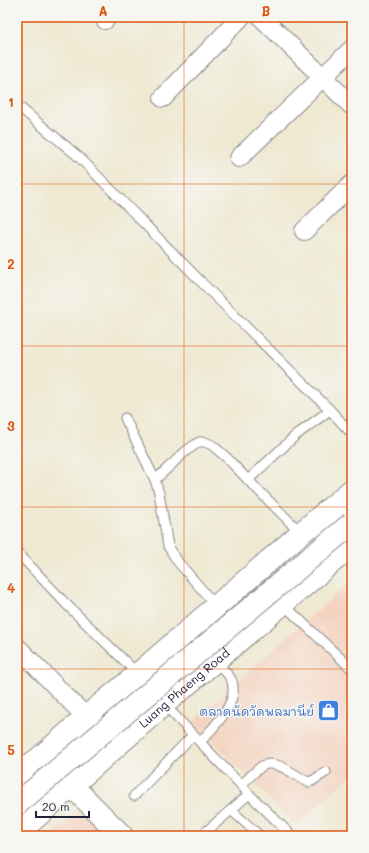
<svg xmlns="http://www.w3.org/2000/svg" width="369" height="853" font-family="Mali,'Playpen Sans Thai',sans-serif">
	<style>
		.built { fill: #f4d3c0 }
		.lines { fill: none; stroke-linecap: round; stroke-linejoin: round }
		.service-casing { stroke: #888686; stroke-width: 11 }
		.minor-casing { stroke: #888686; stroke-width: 20 }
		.tertiary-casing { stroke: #888686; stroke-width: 24 }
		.primary-casing { stroke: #888686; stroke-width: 24 }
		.service { stroke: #fff; stroke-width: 9 }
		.minor { stroke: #fff; stroke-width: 18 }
		.tertiary { stroke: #fff; stroke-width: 22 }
		.primary { stroke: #fff; stroke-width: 22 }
		.primary-bridge-casing { stroke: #888686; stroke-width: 24; stroke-linecap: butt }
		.primary-bridge { stroke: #fff; stroke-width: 22 }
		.grid { fill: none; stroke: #de560e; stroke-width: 1; stroke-opacity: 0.55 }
		.labels { text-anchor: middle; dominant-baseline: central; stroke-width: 3; stroke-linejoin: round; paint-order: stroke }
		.street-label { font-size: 12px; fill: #22223b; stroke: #f6f6f2 }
		.shop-label { font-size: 12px; fill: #366cbe; stroke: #f6f6f2; text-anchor: end }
		.neatline { fill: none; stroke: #de560e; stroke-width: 1.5 }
		.grid-label { font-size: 13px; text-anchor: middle; font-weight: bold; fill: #de560e }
	</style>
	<rect width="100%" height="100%" fill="#f6f6f2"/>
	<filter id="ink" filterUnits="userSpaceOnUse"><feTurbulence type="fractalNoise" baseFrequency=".025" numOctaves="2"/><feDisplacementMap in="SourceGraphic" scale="8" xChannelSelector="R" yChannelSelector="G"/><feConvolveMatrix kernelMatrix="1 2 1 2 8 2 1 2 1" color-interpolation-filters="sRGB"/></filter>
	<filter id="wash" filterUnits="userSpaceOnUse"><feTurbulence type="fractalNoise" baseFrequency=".012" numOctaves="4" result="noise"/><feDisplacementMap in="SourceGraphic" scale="16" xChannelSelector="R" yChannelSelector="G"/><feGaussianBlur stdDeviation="0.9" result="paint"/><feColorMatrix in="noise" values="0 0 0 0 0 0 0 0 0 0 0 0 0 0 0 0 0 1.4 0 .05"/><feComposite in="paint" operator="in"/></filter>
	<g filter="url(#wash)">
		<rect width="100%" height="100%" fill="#efe9d2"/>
		<g class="built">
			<path d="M352,580V774L296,826L193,722L258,663Z"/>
			<path d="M82,809L109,836H50Z"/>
		</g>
	</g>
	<g filter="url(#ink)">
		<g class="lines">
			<defs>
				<g id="service">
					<path d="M17,105L80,158L214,295L330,410L352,434"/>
					<path d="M125,418L155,480L159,493L168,546L178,562L216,606"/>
					<path d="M155,480L186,451L199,442H205L212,445L227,458L248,480L301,533"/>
					<path d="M248,480L295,436L330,410"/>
					<path d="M17,552L66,604L138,674"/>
					<path d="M283,604L352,669"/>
					<path d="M164,704L216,759L241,785C248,779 255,771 262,766C276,758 295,776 308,782L312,781L326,772"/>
					<path d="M200,742C213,728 239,703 232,682C231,676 219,665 214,661"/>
					<path d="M249,794L291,835"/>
					<path d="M134,796L193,735"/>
					<path d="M231,810L260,836"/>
					<path d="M201,836L231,810L249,794L241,785"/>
				</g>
				<g id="minor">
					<path d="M261,17L352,106"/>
					<path d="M105,20L107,17"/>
					<path d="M163,98L241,17"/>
					<path d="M239,158L352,49"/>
					<path d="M304,231L352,184"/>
					<path d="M17,647L86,717"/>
				</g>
				<path id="tertiary" d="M71,785L122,836"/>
				<g id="primary">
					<path d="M326,531L352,510"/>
					<path d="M17,775L42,756L86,717L138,674L301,533L352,490"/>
					<path id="s1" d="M17,834L164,704L352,545"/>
				</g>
			</defs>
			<use href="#service" class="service-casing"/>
			<use href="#minor" class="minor-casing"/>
			<use href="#tertiary" class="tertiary-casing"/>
			<use href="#primary" class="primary-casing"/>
			<use href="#service" class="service"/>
			<use href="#minor" class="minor"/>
			<use href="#tertiary" class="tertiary"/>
			<use href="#primary" class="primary"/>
			<defs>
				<path id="primary-bridge" d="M17,804L352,523"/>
			</defs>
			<use href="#primary-bridge" class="primary-bridge-casing"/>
			<use href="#primary-bridge" class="primary-bridge"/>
		</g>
	</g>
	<path class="grid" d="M184,17V836M17,184H352M17,346H352M17,507H352M17,669H352"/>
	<defs>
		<symbol id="shop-square" viewBox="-11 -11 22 22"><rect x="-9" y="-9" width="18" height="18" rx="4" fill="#3f7fe0" stroke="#f6f6f2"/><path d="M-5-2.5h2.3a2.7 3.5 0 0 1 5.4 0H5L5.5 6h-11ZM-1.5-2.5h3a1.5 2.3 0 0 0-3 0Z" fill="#fff"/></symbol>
	</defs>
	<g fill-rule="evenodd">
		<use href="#shop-square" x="316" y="698" width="25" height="25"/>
	</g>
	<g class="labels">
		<g class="street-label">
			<text stroke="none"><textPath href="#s1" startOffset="222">Luang Phaeng Road</textPath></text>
		</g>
		<g class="shop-label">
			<text x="314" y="711">ตลาดนัดวัดพลมานีย์</text>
		</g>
	</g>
	<rect width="369" height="853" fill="none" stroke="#f6f6f2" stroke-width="44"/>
	<path d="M36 811v6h53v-6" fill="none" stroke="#22223b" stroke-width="2"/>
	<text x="42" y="811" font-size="12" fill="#22223b" stroke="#f6f6f2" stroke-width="3" paint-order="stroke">20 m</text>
	<rect x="22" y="22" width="325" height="809" class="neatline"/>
	<g class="grid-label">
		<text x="103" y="16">A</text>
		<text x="266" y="16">B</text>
		<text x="11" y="107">1</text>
		<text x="11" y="269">2</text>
		<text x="11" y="431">3</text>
		<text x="11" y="593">4</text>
		<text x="11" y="755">5</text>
	</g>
</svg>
